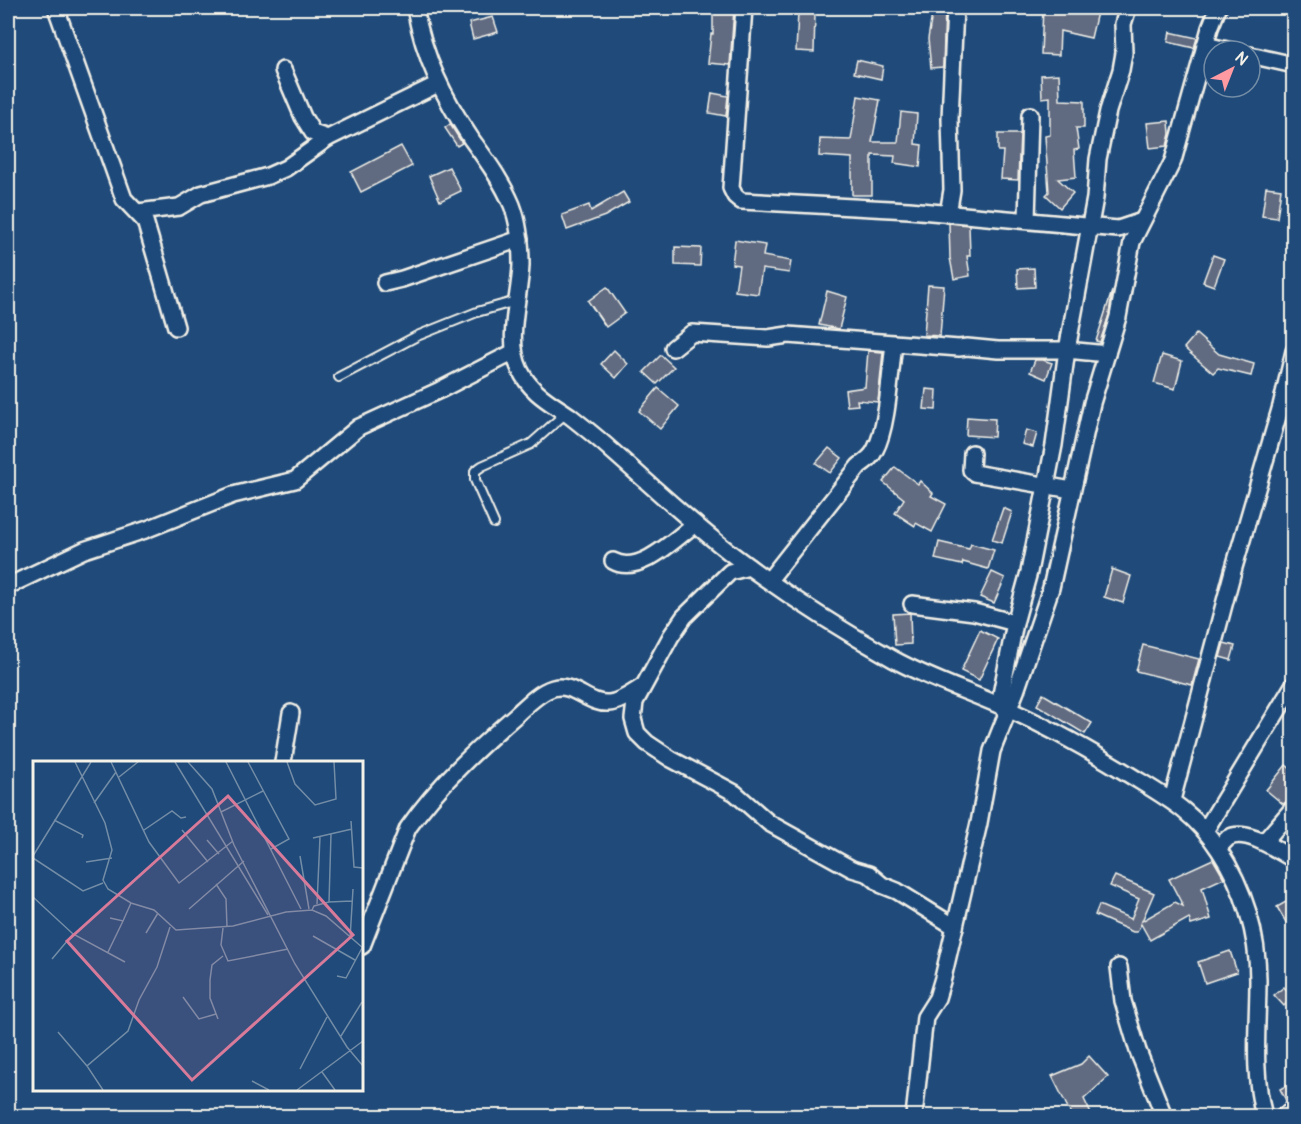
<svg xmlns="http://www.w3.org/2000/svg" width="1301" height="1124" font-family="Pangolin,sans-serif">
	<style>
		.building { fill: #606b81; stroke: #f4f1e8; stroke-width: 1.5 }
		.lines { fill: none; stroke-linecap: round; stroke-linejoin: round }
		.lane-casing { stroke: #f4f1e8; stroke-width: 12 }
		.street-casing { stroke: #f4f1e8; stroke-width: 20 }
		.lane { stroke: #1f4a7a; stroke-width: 8 }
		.street { stroke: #1f4a7a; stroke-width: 15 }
		.inset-road { fill: none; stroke: #748da6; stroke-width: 1.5 }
		.view { fill: #d87a9a; fill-opacity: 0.15; stroke: #d87a9a; stroke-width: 3 }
		.inset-edge { fill: none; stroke: #f4f1e8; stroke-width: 3 }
	</style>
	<rect width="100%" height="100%" fill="#1f4a7a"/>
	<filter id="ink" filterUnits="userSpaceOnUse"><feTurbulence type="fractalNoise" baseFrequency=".0167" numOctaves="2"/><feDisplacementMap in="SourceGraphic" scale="12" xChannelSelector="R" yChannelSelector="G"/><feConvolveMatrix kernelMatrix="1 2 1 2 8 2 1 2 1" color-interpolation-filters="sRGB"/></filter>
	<g filter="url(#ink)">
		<g class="building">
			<path d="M933,8H945L943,67L931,68L928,39Z"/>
			<path d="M1043,8H1098L1091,38L1060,31L1059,55L1041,54Z"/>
			<path d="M713,9H734L730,65L708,63L711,34H713Z"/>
			<path d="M798,13L815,14L814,52L796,51Z"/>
			<path d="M493,17L498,32L473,39L469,23Z"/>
			<path d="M1170,32L1197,38L1194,48L1168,42Z"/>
			<path d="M857,60L883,66L881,79L854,73Z"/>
			<path d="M1059,74L1060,100L1084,101V128H1076L1079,149L1074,150L1076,177L1058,179L1073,193L1060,208L1046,195L1049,192L1045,136L1050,135V97L1042,98L1041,75Z"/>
			<path d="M712,93L728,96L726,116L709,113Z"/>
			<path d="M858,96L880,100L872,142H898L901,112L917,114L915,144L922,145L920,167L894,163L895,156L872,155V195H852V158L819,156L820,139L851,140Z"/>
			<path d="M1169,121L1170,134L1167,146L1150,148L1147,123Z"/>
			<path d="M450,124L462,143L457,146L445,128Z"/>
			<path d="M998,134H1020L1018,180L1001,179L1003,151H998Z"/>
			<path d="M401,146L412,166L361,192L351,172Z"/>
			<path d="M449,167L461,191L440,201L429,176Z"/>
			<path d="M1266,187L1281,189L1277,218L1262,216Z"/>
			<path d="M623,192L629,202L605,216L567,230L562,215L589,205L591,211Z"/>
			<path d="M949,223L969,225L970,256H967L970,276L954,279L950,258Z"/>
			<path d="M735,240L765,245L763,256L791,261L789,273L762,269L758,294L735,291L739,265L732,264Z"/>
			<path d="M675,247L701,248L700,266L675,265Z"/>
			<path d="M1213,255L1224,259L1214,286L1203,282Z"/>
			<path d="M1034,268L1035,287L1018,288L1017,269Z"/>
			<path d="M928,285L944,286L940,336L924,335Z"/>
			<path d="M607,287L625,313L606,327L588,301Z"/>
			<path d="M827,291L847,297L839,329L819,325Z"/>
			<path d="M1112,291L1109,315L1100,342L1096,341Z"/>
			<path d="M1196,334L1219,354L1254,364L1251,376L1218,368L1213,373L1184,348Z"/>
			<path d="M614,350L628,364L616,378L601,364Z"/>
			<path d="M868,351L883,352L878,402L857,400L858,405L847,406L845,390L865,387Z"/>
			<path d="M661,355L674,367L657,384L644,372Z"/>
			<path d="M1162,355L1182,361L1175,389L1154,383Z"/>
			<path d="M1035,360H1043L1052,363L1046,379L1030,372Z"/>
			<path d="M658,388L679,406L660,429L639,411Z"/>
			<path d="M926,389L937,390L936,410L924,409Z"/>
			<path d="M967,417L995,419L994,437L966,435Z"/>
			<path d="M1026,430L1037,433L1033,447L1022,444Z"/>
			<path d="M829,448L842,458L830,473L816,463Z"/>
			<path d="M895,467L918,484L920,481L933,493L931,496L946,504L932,532L916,523L915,526L895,513L904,499L883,482Z"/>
			<path d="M1003,508L1012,512L1002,543L992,540Z"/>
			<path d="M939,542L969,549L971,544L994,550L988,569L963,562L962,565L935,559Z"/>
			<path d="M1112,569L1131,576L1123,603L1104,597Z"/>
			<path d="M992,572L1005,578L994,603L980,597Z"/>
			<path d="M910,613L911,644L895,645L893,614Z"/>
			<path d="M980,630L998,639L979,680L961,671Z"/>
			<path d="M1224,643L1235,646L1231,660L1220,657Z"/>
			<path d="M1143,645L1199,659L1192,685L1136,671Z"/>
			<path d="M1043,694L1092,723L1085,734L1037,705Z"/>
			<path d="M1286,765L1293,771V798L1283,804L1266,790Z"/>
			<path d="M1213,859L1224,878L1202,888L1211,919L1191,925L1189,918L1150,940L1141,924L1137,932H1133L1095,915L1099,905L1131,919L1139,899L1110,886L1115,876L1154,893L1142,921L1175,902L1183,906L1169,879Z"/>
			<path d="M1293,898V934L1277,907Z"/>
			<path d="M1230,951L1237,972L1205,983L1198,962Z"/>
			<path d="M1284,987L1293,997L1284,1006L1274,995Z"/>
			<path d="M1089,1056L1108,1077L1084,1099L1092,1116H1072L1052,1076L1081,1064Z"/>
			<path d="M1293,1082V1099L1287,1102L1280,1089Z"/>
		</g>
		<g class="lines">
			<defs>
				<g id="lane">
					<path d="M339,377L417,336L477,312L516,301"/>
					<path d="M494,523L475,480V471L482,466L531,444L566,413"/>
				</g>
				<g id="street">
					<path d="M56,8L124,199L145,221L176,327"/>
					<path d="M415,8C424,58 444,98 472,140C487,161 502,181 512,205C519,223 521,246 521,265C520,297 505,340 520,370C531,393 550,402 570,416C584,427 598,438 611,450C651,485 690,522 733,555C783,593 838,628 893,659C931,680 973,693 1012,711C1054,730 1093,752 1133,777C1169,799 1195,813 1219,850C1244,888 1258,934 1258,980C1258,1027 1252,1071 1264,1116"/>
					<path d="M744,8L731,188L735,196L741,201L909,210L1118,229L1142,221"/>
					<path d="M1205,45L1232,51"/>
					<path d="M1250,55L1294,65"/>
					<path d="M283,70L303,117L313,133L328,138L438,84"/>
					<path d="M138,212L179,207L201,194L268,176L286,168L328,138"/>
					<path d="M948,214L952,190L950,119L955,8"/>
					<path d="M1027,220L1030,115"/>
					<path d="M385,283L402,279L520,239"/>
					<path d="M673,348L692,333L768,338L788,335L959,348L967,347L998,350H1067L1107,354"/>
					<path d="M972,453L971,470L974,473L1072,490"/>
					<path d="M613,561C639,576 675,539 695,524"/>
					<path d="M749,567L730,572L684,617L671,636L635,702L633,719L637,733L647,743L671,759L735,793L769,823L852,869L869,874L882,885L897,891L955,927"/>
					<path d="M769,580L859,466C866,461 872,457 875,450C888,427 890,372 894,344"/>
					<path d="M8,586L84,550L145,530L233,495L295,480L359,427L440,390L514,352"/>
					<path d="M912,604L974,612L1015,623"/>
					<path d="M999,705L1015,623L1029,572L1054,445L1067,350L1095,198L1098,159L1108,111L1121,70L1124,53L1123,24L1128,8"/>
					<path d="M283,762L291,713"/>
					<path d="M1172,800L1233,571L1281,406L1294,351"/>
					<path d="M1205,831L1294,684"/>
					<path d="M1264,842L1294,807"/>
					<path d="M1218,848C1221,845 1225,841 1228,838C1246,827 1278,851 1294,860"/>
					<path d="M362,946L408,828C438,785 477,749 516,715C526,706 539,692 553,688C574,682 588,705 609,703C621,702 632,693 642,687"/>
					<path d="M1119,967L1123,1001L1138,1051L1164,1116"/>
					<path d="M914,1116L925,1017L937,998L943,978L979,823L992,751L1016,691L1051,588L1092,403L1118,317L1132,242L1173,161L1210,28L1218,8"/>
					<path d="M1284,1116L1294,1109"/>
				</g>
			</defs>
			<use href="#lane" class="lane-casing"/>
			<use href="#street" class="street-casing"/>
			<use href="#lane" class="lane"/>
			<use href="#street" class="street"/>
		</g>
	</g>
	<g transform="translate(33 761)">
		<rect width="330" height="330" fill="#1f4a7a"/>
		<path class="inset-road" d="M42,1L72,62L79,89L70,119L75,128L98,142L121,149L143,169L200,165L253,151L279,149L293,155L330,187M78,1L116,81L146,122L200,80M142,1L235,154M155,1L179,28L201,84L262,203L314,286L330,305M193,1L268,148M215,1L256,78L238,88M254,1L262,23L282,44L303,38L301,1M86,16L105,1M61,42L83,11M188,51L230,30M21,59L50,74L49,77M318,60L321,106L330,107M111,69L139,50L148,57L153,56M149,69L175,101M298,73L296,141L319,140M280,77L319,68M174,79L186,93M0,95L58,1M267,95L276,148M0,97L50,130L70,122M53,101L79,97M183,123L193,138L194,166M0,136L40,173L92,201M284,143L287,76M156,148L211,100M279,149L281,145L296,141M77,157L90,160L98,142M190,167L188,184L195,200L255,188M113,172L125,152M280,175L322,199M317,178L320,128M75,191L90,160M19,198L40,173M304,215L313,217L329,187M150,236L166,258L183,253M185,258L177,237V219L179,204L190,195M25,271L54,305M308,275L329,241M267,308L294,256M289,311L302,329M219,320L236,329M70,329L54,305L95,270L106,239L124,206L137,166M264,329L330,280"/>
		<path class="view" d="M195,35L320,174L159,319L34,180Z"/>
		<rect width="330" height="330" class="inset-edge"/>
	</g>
	<rect width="1301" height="1124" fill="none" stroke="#1f4a7a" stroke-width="30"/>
	<rect x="15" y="15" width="1271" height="1094" fill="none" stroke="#f4f1e8" stroke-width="2" filter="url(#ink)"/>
	<g transform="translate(1232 69) rotate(42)"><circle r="28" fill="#1f4a7a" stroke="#748da6" stroke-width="1.5"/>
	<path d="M0-4.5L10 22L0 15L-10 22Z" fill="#ff9aa2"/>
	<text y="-9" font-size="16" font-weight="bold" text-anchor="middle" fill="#f4f1e8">N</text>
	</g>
</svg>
